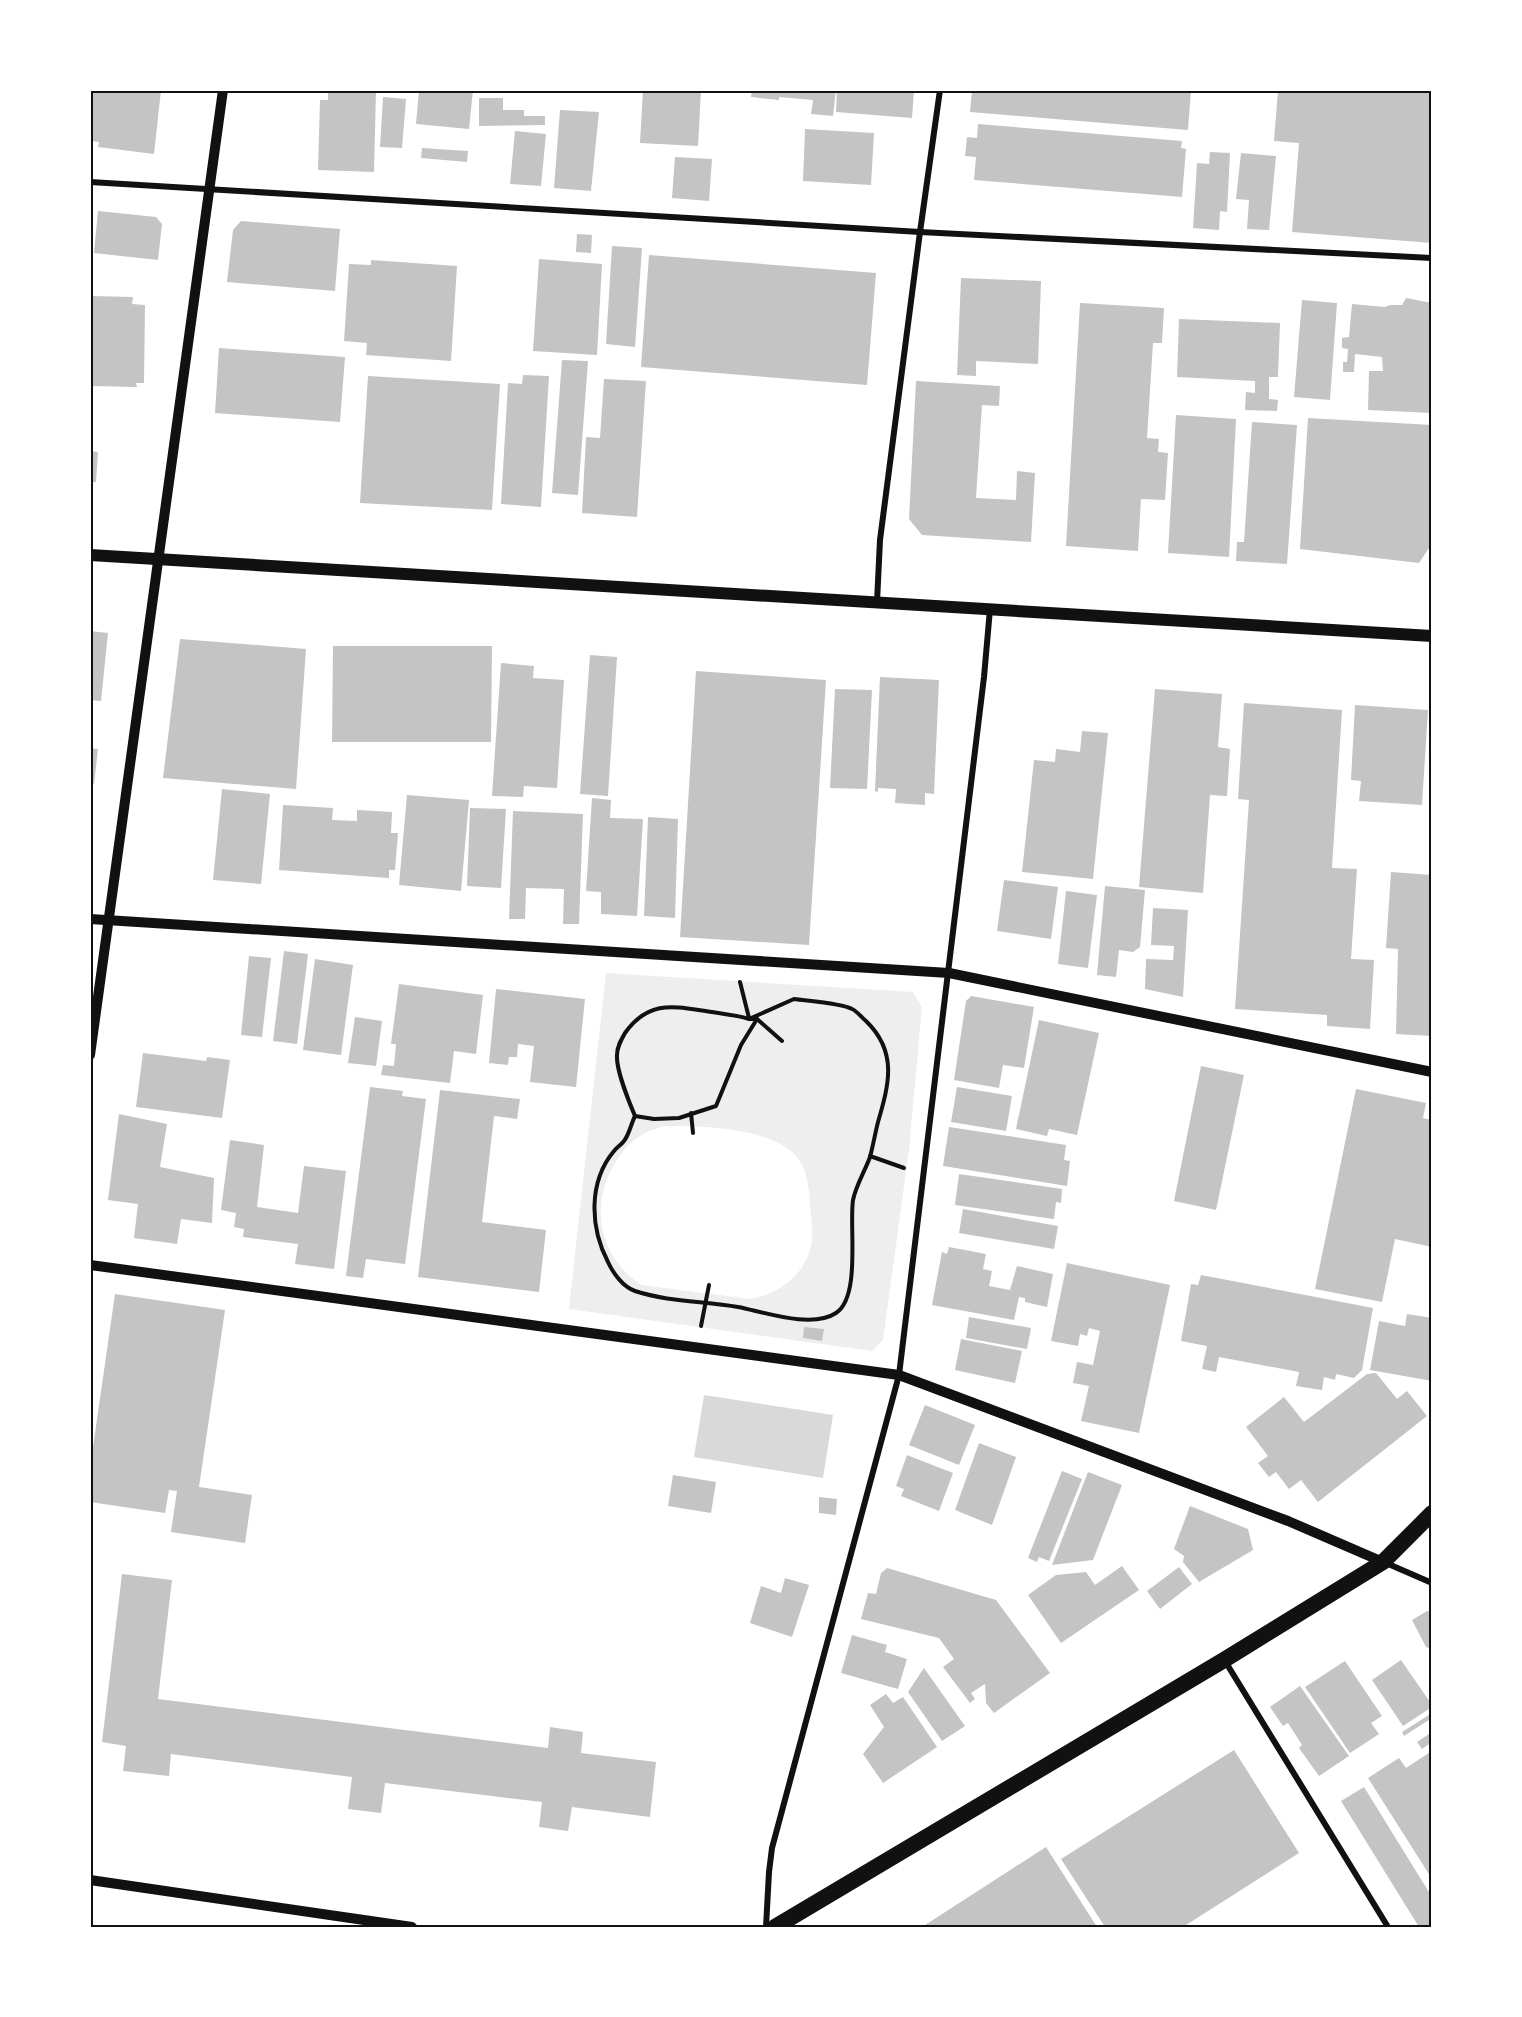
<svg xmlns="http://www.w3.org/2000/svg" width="1522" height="2017" font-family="Commissioner,sans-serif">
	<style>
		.green { fill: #eee; fill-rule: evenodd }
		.water { fill: #d9d9d9 }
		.building { fill: #c4c4c4 }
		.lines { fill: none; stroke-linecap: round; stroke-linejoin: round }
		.path { stroke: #111; stroke-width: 4 }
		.minor { stroke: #111; stroke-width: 6 }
		.tertiary { stroke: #111; stroke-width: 10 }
		.secondary { stroke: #111; stroke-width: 12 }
		.trunk { stroke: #111; stroke-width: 16 }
		.neatline { fill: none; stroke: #111; stroke-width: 2 }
	</style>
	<rect width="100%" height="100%" fill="#fff"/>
	<path class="green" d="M606,973L913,992L922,1007L909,1150L883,1340L872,1351L569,1309ZM665,1126C702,1126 769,1127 796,1156C807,1168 809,1188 810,1204C811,1216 814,1232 811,1245C806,1274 778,1295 750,1299L641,1285C599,1256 589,1207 615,1163C627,1143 642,1131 665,1126Z"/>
	<path class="water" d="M704,1395L833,1415L823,1478L694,1457Z"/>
	<g class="building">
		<path d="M90,90H161L154,154L98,147L99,142L90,141Z"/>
		<path d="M328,90H376L374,172L318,170L320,100H328Z"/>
		<path d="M419,90H473L469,129L416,124Z"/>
		<path d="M643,90H701L698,146L640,143Z"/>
		<path d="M752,90H836L833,116L811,114L813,100L779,97V100L751,97Z"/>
		<path d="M837,90H914L912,118L836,112Z"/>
		<path d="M972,90H1191L1188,130L970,112Z"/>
		<path d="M1278,90H1432V243L1292,232L1299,143L1274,141Z"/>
		<path d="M383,97L406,99L402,148L380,147Z"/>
		<path d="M479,98H503V110H524V116H545V125L479,126Z"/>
		<path d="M560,110L599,112L591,191L554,188Z"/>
		<path d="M978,124L1182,141L1181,148L1186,149L1182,197L974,180L976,157L965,156L967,137L977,138Z"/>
		<path d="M805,129L874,133L871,185L803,181Z"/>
		<path d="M515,131L546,134L541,186L510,184Z"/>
		<path d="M422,148L468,151L467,162L421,158Z"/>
		<path d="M1210,152L1230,153L1227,212L1220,211L1219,230L1193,228L1197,163L1209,164Z"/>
		<path d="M1241,153L1276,156L1269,230L1247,229L1249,200L1236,199Z"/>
		<path d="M675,157L712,159L709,201L672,198Z"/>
		<path d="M98,211L156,217L162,224L158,260L94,253Z"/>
		<path d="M241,221L340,229L335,291L227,282L233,230Z"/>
		<path d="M577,234L592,235L591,253L576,252Z"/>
		<path d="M612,246L642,248L635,347L606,344Z"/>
		<path d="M649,255L876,273L867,385L641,367Z"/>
		<path d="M539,259L602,264L597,355L533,351Z"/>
		<path d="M371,260L457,266L451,361L366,355L367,343L344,341L349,264L371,265Z"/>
		<path d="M961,278L1041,281L1038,364L976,361V376L957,375Z"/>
		<path d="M90,296L133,297L132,304L145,305L144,383H136L137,387L90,386Z"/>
		<path d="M1406,298L1432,303V413L1368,410L1369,371H1383L1382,357L1355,354L1354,372H1343V362H1347L1348,349L1342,348V338L1349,337L1352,304L1385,307L1390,305H1402Z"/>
		<path d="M1302,300L1337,303L1330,400L1294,397Z"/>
		<path d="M1080,303L1164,308L1162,343H1153L1147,438L1159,439L1158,452L1168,453L1165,500L1141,499L1138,551L1066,546Z"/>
		<path d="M1179,319L1280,323L1278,377H1269V399L1278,400L1277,411L1245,410L1246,392L1255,393V381L1177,377Z"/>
		<path d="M219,348L345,357L340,422L215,413Z"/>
		<path d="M562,360L588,361L578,495L552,493Z"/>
		<path d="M523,375L549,376L541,507L501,504L508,383L522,384Z"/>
		<path d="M368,376L500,384L492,510L360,503Z"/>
		<path d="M604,379L646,381L637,517L582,513L586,437L600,438Z"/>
		<path d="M916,381L1000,386L999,406L982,405L976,498L1016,500L1017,471L1035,473L1031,542L922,535L909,519Z"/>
		<path d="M1176,415L1236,419L1229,557L1168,553Z"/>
		<path d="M1308,418L1432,425V539L1431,545L1419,563L1300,549Z"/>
		<path d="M1252,422L1297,425L1287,564L1236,561L1237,542H1244Z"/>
		<path d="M90,451L98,452L96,482H90Z"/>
		<path d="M90,631L108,633L101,701L90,700Z"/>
		<path d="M180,639L306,649L296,789L163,778Z"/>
		<path d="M333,646H492L491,742H332Z"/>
		<path d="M590,655L617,657L608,796L580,794Z"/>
		<path d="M501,663L534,666L533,678L564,680L557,788L524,786L523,797L492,796Z"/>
		<path d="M696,671L826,680L809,945L680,937Z"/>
		<path d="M880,677L939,680L934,794L925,793V805L895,803L896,789L878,788V792L875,791Z"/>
		<path d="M835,689L872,690L867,789L830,788Z"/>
		<path d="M1155,689L1222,694L1218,747L1230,749L1227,796L1210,795L1203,893L1139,887Z"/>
		<path d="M1244,703L1342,710L1332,868L1357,869L1351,959L1374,960L1370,1029L1327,1026V1015L1235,1009L1249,800L1238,799Z"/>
		<path d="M1355,705L1428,710L1422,805L1359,801L1361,781L1351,780Z"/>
		<path d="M1082,731L1108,733L1093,879L1022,872L1034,760L1055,762L1056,749L1080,752Z"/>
		<path d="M90,748L98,749L94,784L90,783Z"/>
		<path d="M222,789L270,794L261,884L213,880Z"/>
		<path d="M407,795L469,800L461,891L399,885Z"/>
		<path d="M592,798L611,800L610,818L643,819L637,916L601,914V892L586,891Z"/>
		<path d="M283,805L333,808L332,820L357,821V810L392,812L391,833H398L395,870H389V878L279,870Z"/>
		<path d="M470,808L506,809L501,888L467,886Z"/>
		<path d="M513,811L583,814L579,924H563L564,889L526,888L525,919H509Z"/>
		<path d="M648,817L678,819L675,918L644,916Z"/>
		<path d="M1391,872L1432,875V1036L1396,1034L1398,949L1386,948Z"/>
		<path d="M1004,880L1058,887L1051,939L997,931Z"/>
		<path d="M1105,886L1145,890L1140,947L1133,952L1119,950L1116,977L1097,975Z"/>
		<path d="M1066,891L1097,895L1088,968L1058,964Z"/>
		<path d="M1153,908L1188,910L1183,997L1145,989L1146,959L1173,960L1174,946L1151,945Z"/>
		<path d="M284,951L308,954L297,1044L273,1041Z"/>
		<path d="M249,956L271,958L262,1037L241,1035Z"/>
		<path d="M315,959L353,965L341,1055L303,1050Z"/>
		<path d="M399,984L483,995L476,1054L454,1051L450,1083L381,1075L383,1065L394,1066L396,1044H391Z"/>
		<path d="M496,989L585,999L576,1087L530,1082L534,1046L518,1044L517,1057H509L508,1065L489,1063Z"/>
		<path d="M971,996L1034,1007L1024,1068L1003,1065L999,1088L954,1080L966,1001Z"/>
		<path d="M355,1017L382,1021L376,1066L348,1063Z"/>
		<path d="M1039,1020L1099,1033L1077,1135L1049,1129L1047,1136L1016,1129Z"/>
		<path d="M143,1053L206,1061L207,1057L230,1060L222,1118L136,1107Z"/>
		<path d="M1201,1066L1244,1075L1216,1210L1174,1201Z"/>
		<path d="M370,1087L403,1091L402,1096L426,1099L405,1264L366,1259L363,1278L346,1276Z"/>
		<path d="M957,1087L1012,1096L1006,1131L951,1122Z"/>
		<path d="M1356,1089L1426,1103L1423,1118L1432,1120V1247L1395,1239L1382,1302L1315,1289Z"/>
		<path d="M440,1090L520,1099L517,1119L494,1116L482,1222L546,1230L539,1292L418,1277Z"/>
		<path d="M119,1114L167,1124L160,1167L214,1178L212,1223L181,1219L177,1244L134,1238L138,1204L108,1200Z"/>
		<path d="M949,1127L1066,1145L1064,1160L1070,1161L1067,1186L943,1166Z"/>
		<path d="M230,1140L264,1145L257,1207L298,1213L304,1166L346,1171L334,1269L295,1264L298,1244L243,1237L244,1229L234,1227L236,1213L221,1210Z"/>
		<path d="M959,1174L1062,1189L1061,1203L1056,1202L1054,1219L955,1205Z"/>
		<path d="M963,1209L1058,1226L1054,1249L959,1233Z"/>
		<path d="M949,1247L986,1254L983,1269L992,1271L989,1286L1010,1290L1017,1266L1053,1274L1047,1307L1025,1302V1298L1019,1297L1014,1320L932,1305L942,1252L947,1254Z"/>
		<path d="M1067,1263L1170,1285L1139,1433L1081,1421L1089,1386L1073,1383L1077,1362L1093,1365L1100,1331L1089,1328L1087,1336L1080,1334L1078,1346L1051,1341Z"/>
		<path d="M1201,1275L1373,1308L1362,1370L1354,1378L1336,1374L1335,1380L1324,1377L1322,1390L1296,1386L1299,1372L1219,1357L1216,1372L1202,1369L1207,1346L1181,1341L1191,1284L1198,1285Z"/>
		<path d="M115,1294L225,1310L199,1487L252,1495L245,1543L171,1532L177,1491L169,1490L165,1513L90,1502V1468Z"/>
		<path d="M1407,1314L1432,1318V1381L1370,1370L1379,1321L1405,1326Z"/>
		<path d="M969,1317L1031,1328L1027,1349L966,1338Z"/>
		<path d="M804,1327L824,1329L822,1341L803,1338Z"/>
		<path d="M961,1339L1022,1351L1015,1383L955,1370Z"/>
		<path d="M1376,1373L1397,1399L1407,1391L1427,1416L1318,1502L1301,1480L1289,1489L1276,1472L1269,1477L1258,1463L1268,1456L1246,1427L1284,1397L1304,1422L1367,1374Z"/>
		<path d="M925,1405L975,1425L959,1465L909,1445Z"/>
		<path d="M979,1443L1016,1457L992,1525L955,1510Z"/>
		<path d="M907,1455L953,1473L939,1511L901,1496L904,1489L896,1486Z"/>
		<path d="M1062,1471L1082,1479L1049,1561L1039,1557L1037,1562L1028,1558Z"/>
		<path d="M1088,1472L1122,1485L1093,1560L1052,1565Z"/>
		<path d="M673,1475L716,1482L711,1513L668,1506Z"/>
		<path d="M819,1497L837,1499L836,1515L819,1513Z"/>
		<path d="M1190,1506L1248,1529L1253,1550L1199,1582L1183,1562L1184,1556L1174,1549Z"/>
		<path d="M1122,1566L1139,1590L1061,1643L1028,1595L1056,1575L1086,1572L1095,1585Z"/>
		<path d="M1179,1567L1192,1584L1160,1609L1147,1591Z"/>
		<path d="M887,1568L996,1600L1050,1673L994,1713L986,1703L985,1684L971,1693L975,1699L970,1703L943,1667L954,1659L939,1638L861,1619L868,1593L876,1594L881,1573Z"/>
		<path d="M122,1574L172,1580L158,1699L548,1748L550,1727L583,1732L581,1753L656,1762L650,1817L572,1807L568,1831L539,1827L542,1802L385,1783L381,1813L348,1809L352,1777L171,1754L169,1776L123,1771L126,1746L102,1742Z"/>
		<path d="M785,1578L809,1585L792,1637L750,1623L761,1586L781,1593Z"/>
		<path d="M1427,1611L1432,1612V1649L1426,1647L1412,1620Z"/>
		<path d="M852,1635L887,1645L885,1652L907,1659L898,1689L841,1673Z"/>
		<path d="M1401,1660L1432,1705V1707L1403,1726L1372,1680Z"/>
		<path d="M1345,1661L1382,1716L1371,1723L1379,1734L1350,1753L1305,1687Z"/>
		<path d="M924,1668L965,1726L942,1741L908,1692Z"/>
		<path d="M1300,1686L1349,1756L1319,1776L1299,1748L1302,1745L1288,1723L1283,1726L1270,1707Z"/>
		<path d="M886,1694L893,1703L903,1697L937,1747L883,1783L863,1754L884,1727L870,1705Z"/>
		<path d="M1432,1713V1718L1404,1736L1402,1732Z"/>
		<path d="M1432,1732V1742L1422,1749L1417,1742Z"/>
		<path d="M1234,1750L1299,1853L1183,1927H1105L1061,1859Z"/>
		<path d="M1432,1751V1879L1368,1778L1399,1758L1406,1768Z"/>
		<path d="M1364,1787L1432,1897V1927H1419L1341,1801Z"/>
		<path d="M1046,1847L1097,1927H922Z"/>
	</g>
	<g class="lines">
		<g class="path">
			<path d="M740,982L749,1018"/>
			<path d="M794,999C808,1001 841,1003 852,1009C857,1011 862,1018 866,1021C898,1052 889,1084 878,1122C875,1134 873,1146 870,1157C865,1171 856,1185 853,1200C849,1226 861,1297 836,1313C812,1329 764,1312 738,1307C704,1301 668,1302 635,1291C623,1287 613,1273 608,1262C590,1228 588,1182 614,1151C617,1147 621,1145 624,1141C629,1135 631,1124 635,1116C629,1102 616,1069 617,1055C617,1047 621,1040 625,1033C650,998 676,1007 712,1012C725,1014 736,1015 749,1019Z"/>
			<path d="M757,1019L782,1041"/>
			<path d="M691,1113L693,1133"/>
			<path d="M635,1116L654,1119L679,1118L716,1106L741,1045L757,1019H750"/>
			<path d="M870,1156L904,1168"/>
			<path d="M701,1326L709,1285"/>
		</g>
		<g class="minor">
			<path d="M90,182L920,232L1432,258"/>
			<path d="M877,602L880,540L920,232L940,90"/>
			<path d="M1386,1563L1432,1583"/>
			<path d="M1225,1661L1388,1927"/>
			<path d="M766,1927L769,1872L772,1848L899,1375L984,677L990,609"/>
		</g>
		<g class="tertiary">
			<path d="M90,919L949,973L1432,1072"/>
			<path d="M90,1055L223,90"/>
			<path d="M90,1265L899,1375L1288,1521L1383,1562"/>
			<path d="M90,1880L412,1927"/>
		</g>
		<path class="secondary" d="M90,555L1432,636"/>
		<path class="trunk" d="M775,1927L1224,1660L1383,1562L1432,1513"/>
	</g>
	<rect width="1522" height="2017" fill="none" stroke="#ffffff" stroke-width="183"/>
	<rect x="92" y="92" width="1338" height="1834" class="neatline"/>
</svg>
